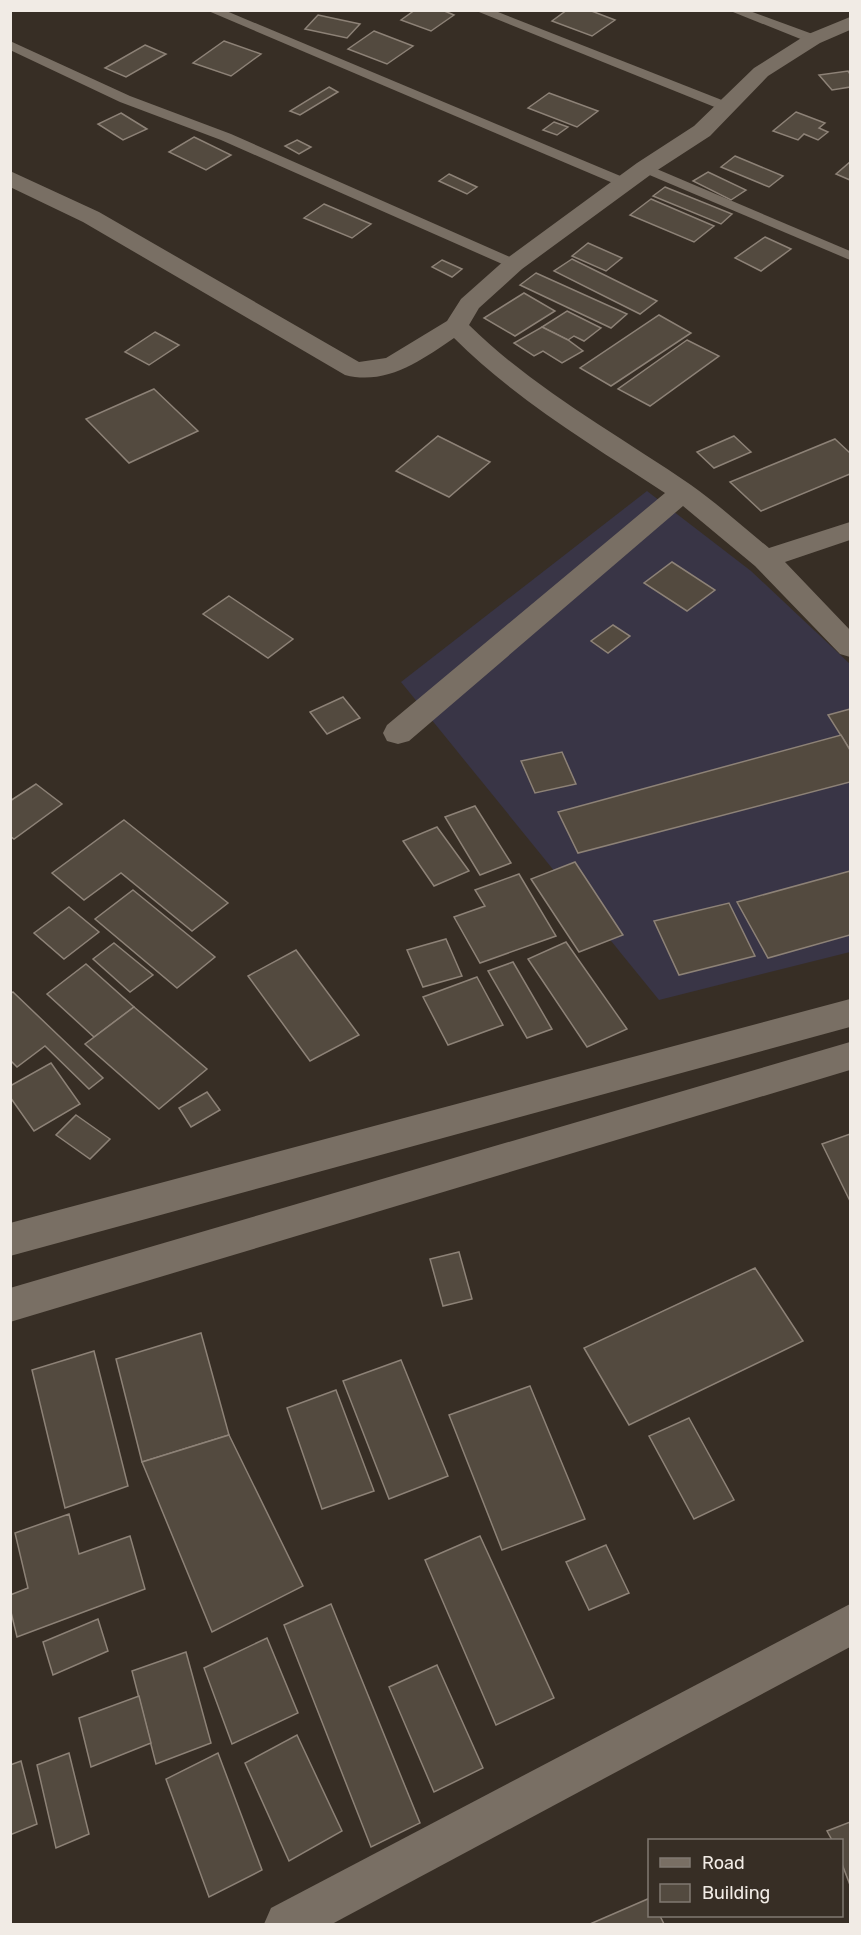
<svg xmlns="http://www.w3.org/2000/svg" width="861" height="1935" font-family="Rubik,sans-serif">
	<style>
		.education { fill: #393546 }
		.building { fill: #534a3f; stroke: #8d8277; stroke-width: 1.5 }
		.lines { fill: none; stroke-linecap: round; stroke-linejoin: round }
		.lane { fill: #796f64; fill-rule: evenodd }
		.street { fill: #796f64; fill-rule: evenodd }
		.secondary { fill: #796f64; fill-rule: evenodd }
	</style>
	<rect width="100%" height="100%" fill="#372e25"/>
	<path class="education" d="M647,491L751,571L850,664V952L659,1000L401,682Z"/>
	<g class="building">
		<path d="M415,10H442L454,15L431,31L401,20Z"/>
		<path d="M567,10H589L615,20L592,36L552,21Z"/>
		<path d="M318,15L360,24L347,38L305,29Z"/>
		<path d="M374,31L413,46L387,64L348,49Z"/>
		<path d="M224,41L261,54L231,76L193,63Z"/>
		<path d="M145,45L166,54L126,77L105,68Z"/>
		<path d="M848,71L850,74V87L832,90L819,75Z"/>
		<path d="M329,87L338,92L300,115L290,111Z"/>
		<path d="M549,93L598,111L577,127L528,108Z"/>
		<path d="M796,112L825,123L819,128L828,132L818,140L804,134L798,140L773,131Z"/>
		<path d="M121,113L147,129L123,140L98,124Z"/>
		<path d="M554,122L568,127L557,135L543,130Z"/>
		<path d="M194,137L231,155L206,170L169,152Z"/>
		<path d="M297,140L311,147L299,154L285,146Z"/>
		<path d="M735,156L783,176L769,187L721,167Z"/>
		<path d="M850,162V180L836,174Z"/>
		<path d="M708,172L746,190L731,200L693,181Z"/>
		<path d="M449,174L477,187L467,194L439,181Z"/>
		<path d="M665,187L732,214L721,224L653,196Z"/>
		<path d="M651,199L714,226L694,242L630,215Z"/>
		<path d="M324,204L371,224L352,238L304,218Z"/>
		<path d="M765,237L791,249L761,271L735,258Z"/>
		<path d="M588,243L622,258L606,271L572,256Z"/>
		<path d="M572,259L657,301L640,314L554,271Z"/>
		<path d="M442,260L462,269L452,277L432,267Z"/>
		<path d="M536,273L627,314L611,328L520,285Z"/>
		<path d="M524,293L555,311L515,336L484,318Z"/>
		<path d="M567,311L601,328L584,341L574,336L568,340L542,327Z"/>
		<path d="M659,315L691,333L611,386L580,368Z"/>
		<path d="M542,327L568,340L583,351L562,363L543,351L534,356L514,343Z"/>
		<path d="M155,332L179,345L149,365L125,352Z"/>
		<path d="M687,340L719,356L650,406L618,389Z"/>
		<path d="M154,389L198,431L129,463L86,419Z"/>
		<path d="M438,436L490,462L449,497L396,471Z"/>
		<path d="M734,436L751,452L714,468L697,452Z"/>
		<path d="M835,439L850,453V474L761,511L730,482Z"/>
		<path d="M672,562L715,590L687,611L644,583Z"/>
		<path d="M229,596L293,639L268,658L203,614Z"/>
		<path d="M613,625L630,636L608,653L591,641Z"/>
		<path d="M343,697L360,718L327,734L310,712Z"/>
		<path d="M850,709V750L828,715Z"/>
		<path d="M841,735L850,750V782L578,853L558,812Z"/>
		<path d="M562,752L576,784L535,793L521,761Z"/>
		<path d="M36,784L62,804L14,839L10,836V801Z"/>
		<path d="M475,806L511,863L480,875L445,817Z"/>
		<path d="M124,820L228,903L192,931L121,873L84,900L52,873Z"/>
		<path d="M437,827L469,871L434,886L403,841Z"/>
		<path d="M575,862L623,935L579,952L531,879Z"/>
		<path d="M850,871V935L768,958L737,902Z"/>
		<path d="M519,874L556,936L480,963L454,917L485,906L475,890Z"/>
		<path d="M133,890L215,957L177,988L95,919Z"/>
		<path d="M729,903L755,956L679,975L654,921Z"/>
		<path d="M69,907L99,932L64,959L34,933Z"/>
		<path d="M446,939L462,976L423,987L407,950Z"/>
		<path d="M566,942L627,1029L587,1047L528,959Z"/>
		<path d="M114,943L153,975L130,992L93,959Z"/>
		<path d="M296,950L359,1035L310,1061L248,976Z"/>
		<path d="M513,962L552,1029L527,1038L488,971Z"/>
		<path d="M86,964L134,1007L94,1037L47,994Z"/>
		<path d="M477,977L503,1025L448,1045L423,997Z"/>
		<path d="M13,992L59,1036L103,1078L89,1089L45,1046L17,1067L10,1060V994Z"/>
		<path d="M134,1007L207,1069L159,1109L85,1044Z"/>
		<path d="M51,1063L80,1104L34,1131L10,1097V1086Z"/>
		<path d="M207,1092L220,1110L191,1127L179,1108Z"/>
		<path d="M76,1115L110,1139L90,1159L56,1135Z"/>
		<path d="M850,1134V1201L822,1144Z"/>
		<path d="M459,1252L472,1299L443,1306L430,1259Z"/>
		<path d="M755,1268L803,1341L629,1425L584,1348Z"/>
		<path d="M201,1333L229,1435L142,1462L116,1359Z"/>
		<path d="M94,1351L128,1486L65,1508L32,1370Z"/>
		<path d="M401,1360L448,1476L389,1499L343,1381Z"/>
		<path d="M530,1386L585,1519L502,1550L449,1415Z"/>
		<path d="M336,1390L374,1491L322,1509L287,1408Z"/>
		<path d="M689,1418L734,1500L694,1519L649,1436Z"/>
		<path d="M229,1435L303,1586L212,1632L142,1462Z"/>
		<path d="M69,1514L79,1554L130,1536L145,1589L17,1637L10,1608V1595L28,1588L15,1533Z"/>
		<path d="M480,1536L554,1698L496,1725L425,1560Z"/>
		<path d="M606,1545L629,1593L589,1610L566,1562Z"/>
		<path d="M331,1604L420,1823L371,1847L284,1625Z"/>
		<path d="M98,1619L108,1651L53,1675L43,1642Z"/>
		<path d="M267,1638L298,1713L232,1744L204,1668Z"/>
		<path d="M186,1652L211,1743L156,1764L132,1671Z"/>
		<path d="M437,1665L483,1768L434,1792L389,1687Z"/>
		<path d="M139,1696L151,1743L91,1767L79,1718Z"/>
		<path d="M297,1735L342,1831L289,1861L245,1763Z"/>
		<path d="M69,1753L89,1834L56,1848L37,1765Z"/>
		<path d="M218,1753L262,1870L209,1897L166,1779Z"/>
		<path d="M21,1761L37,1824L10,1835V1765Z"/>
		<path d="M850,1822V1885L842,1864V1840H832L827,1831Z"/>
		<path d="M650,1898V1916H660L664,1924H590Z"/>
	</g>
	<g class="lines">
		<g class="lane">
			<path d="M206,10H224L630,180L632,183L630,186H620Z"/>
			<path d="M474,10H493L732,104L734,107L727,111L722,110Z"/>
			<path d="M728,10H747L818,36L820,39L818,42H808Z"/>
			<path d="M10,41L130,96L231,134L519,261L522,264L519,267H509L221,140L120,102L10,50Z"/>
			<path d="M645,164L850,251V260L640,171L638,168Z"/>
		</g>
		<g class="street">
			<path d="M850,17V30L820,43L768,76L710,136L653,173L522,269L479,308L469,325C535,390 615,433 691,485C718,504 743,527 769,548L850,522V540L785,562L850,630V657L840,654L755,566L683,506L409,741L398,744L387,741L383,733L387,725L665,493C592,445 516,400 454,338C422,360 386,386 345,375L83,222L10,187V171L99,212L359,362L386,358L447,321L461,299L506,259L637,163L694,126L754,68L806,35Z"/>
			<path d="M850,1604V1647L332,1924H264L271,1908Z"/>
		</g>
		<g class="secondary">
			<path d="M850,999V1027L10,1256V1223Z"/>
			<path d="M850,1042V1070L10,1322V1288Z"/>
		</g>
	</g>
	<rect width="861" height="1935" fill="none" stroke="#f1ebe5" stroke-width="24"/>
	<rect x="648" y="1839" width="195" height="78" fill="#372e25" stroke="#817a72" stroke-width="1.5"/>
	<rect x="660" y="1858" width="30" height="9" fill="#796f64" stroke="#817a72" stroke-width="1.5"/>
	<text x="702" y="1869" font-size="18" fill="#f1ebe5">Road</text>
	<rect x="660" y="1884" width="30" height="18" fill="#534a3f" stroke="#817a72" stroke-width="1.5"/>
	<text x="702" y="1899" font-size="18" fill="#f1ebe5">Building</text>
</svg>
